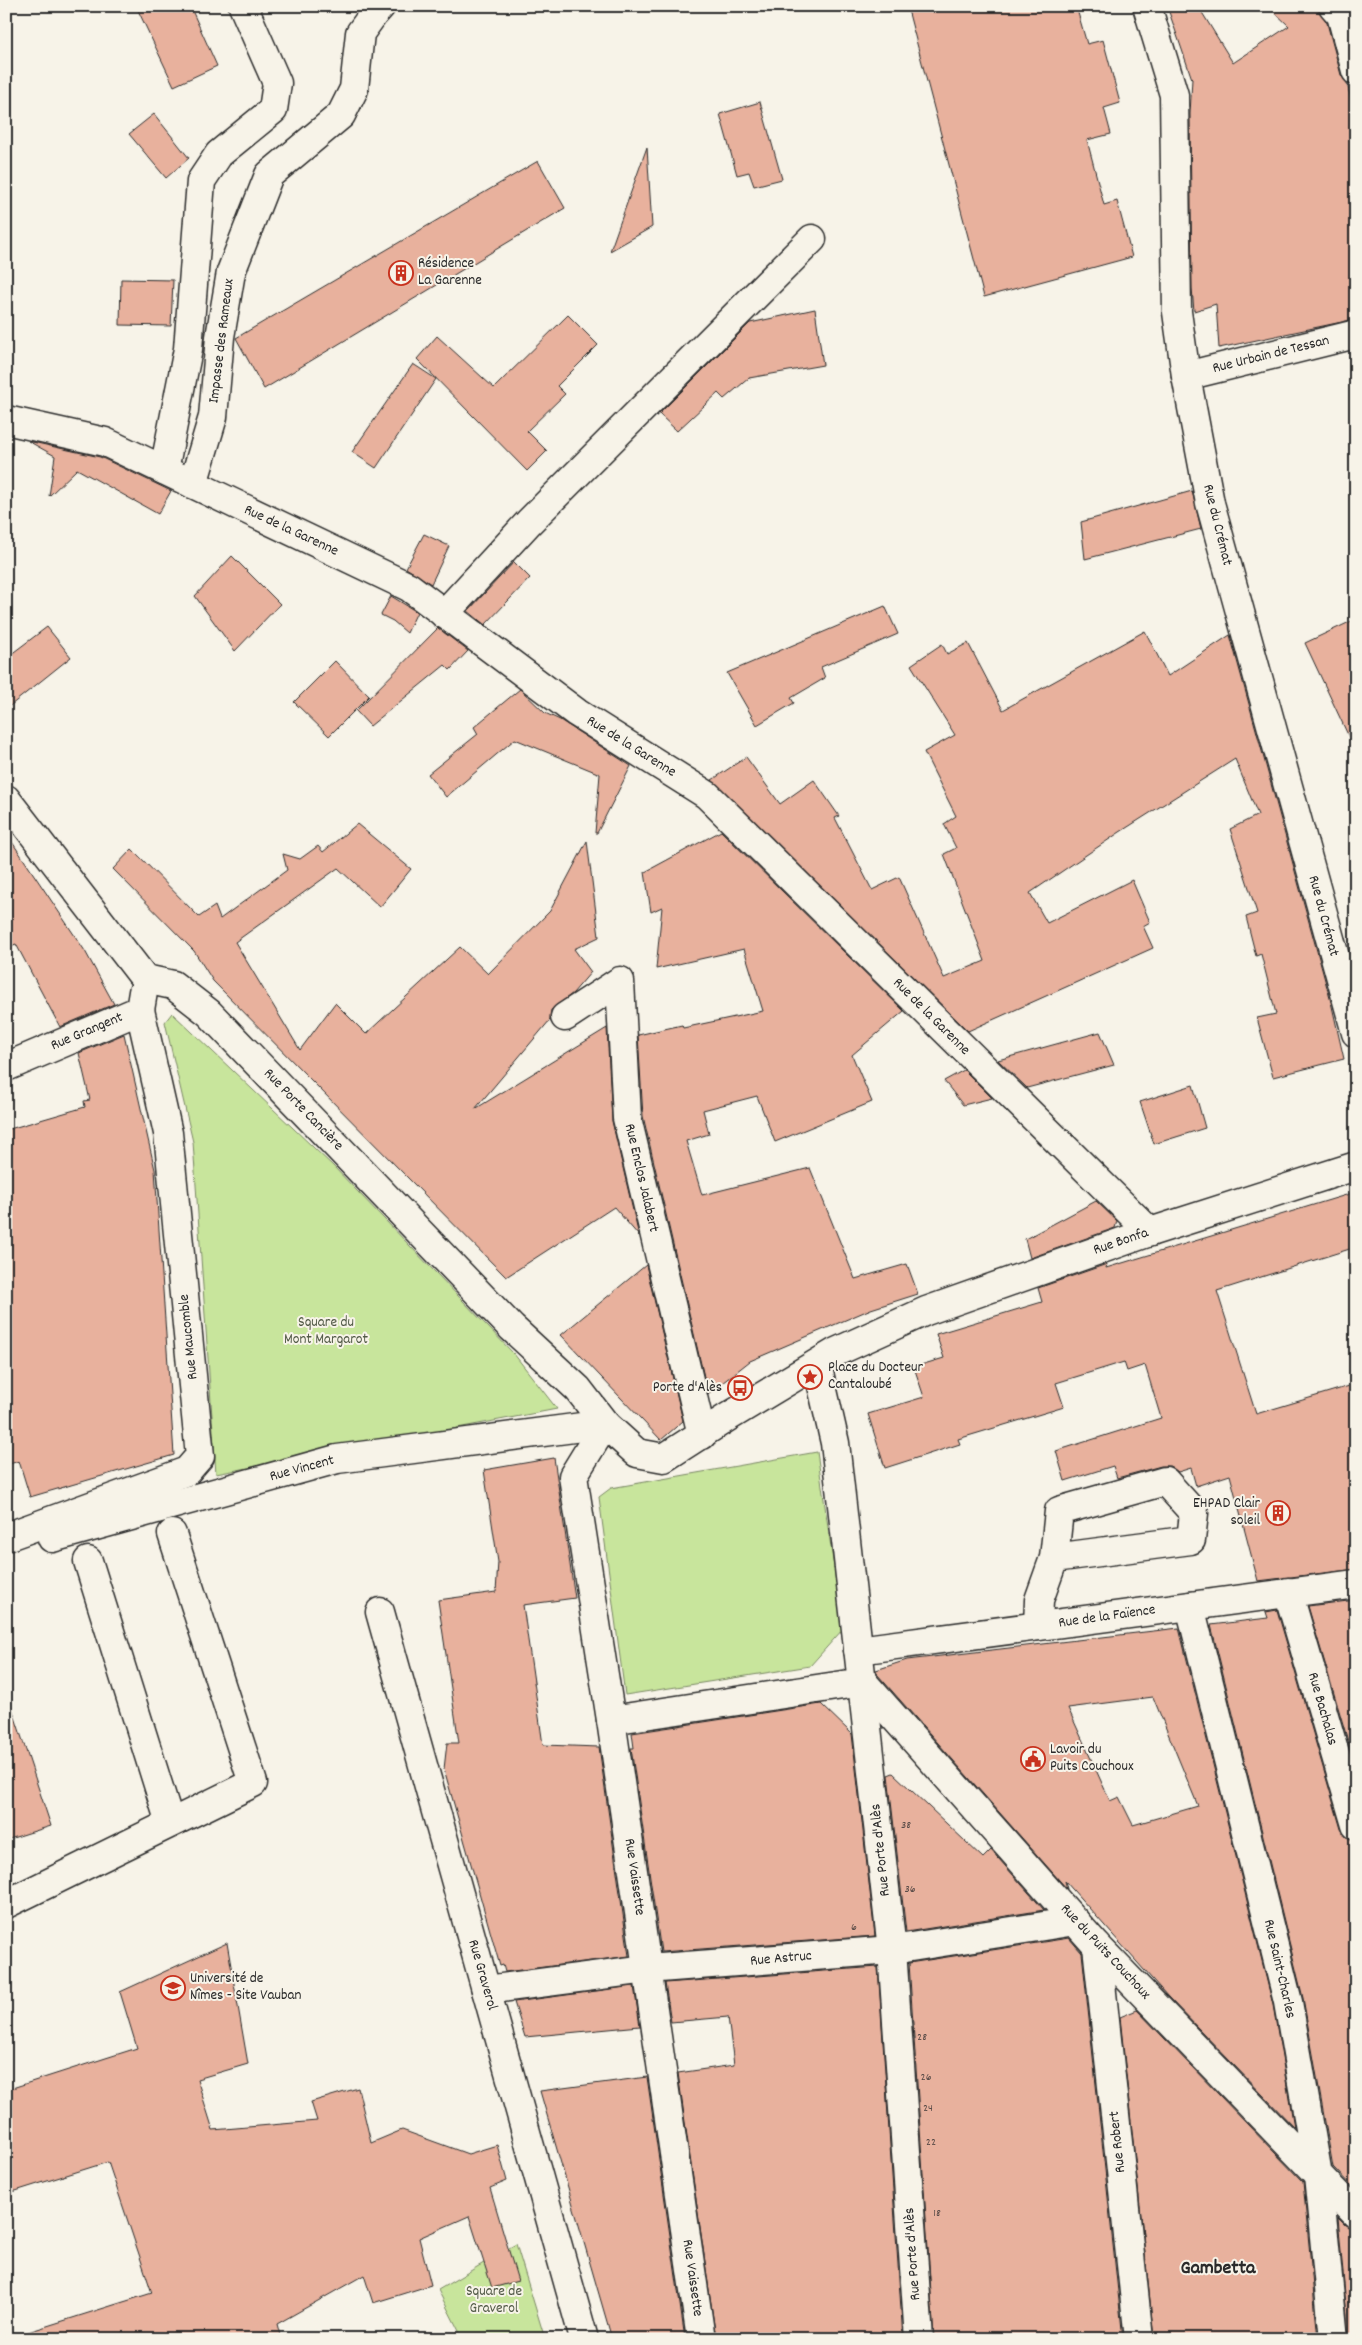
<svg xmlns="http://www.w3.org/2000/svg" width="1362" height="2345" font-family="Dekko,sans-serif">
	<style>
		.green { fill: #c8e59c; stroke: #7a8864 }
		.building { fill: #e8b19d; stroke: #2b2b2b; fill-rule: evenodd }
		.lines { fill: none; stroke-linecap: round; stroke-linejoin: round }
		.minor-casing { stroke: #2b2b2b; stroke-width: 31 }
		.minor { stroke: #f7f3e8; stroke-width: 28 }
		.labels { text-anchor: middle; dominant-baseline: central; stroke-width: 4; stroke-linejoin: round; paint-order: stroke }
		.number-label { font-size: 12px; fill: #5a4c48 }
		.poi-label { font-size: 15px; fill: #2b2b2b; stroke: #f7f3e8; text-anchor: start }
		.street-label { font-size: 15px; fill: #2b2b2b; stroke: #f7f3e8 }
		.park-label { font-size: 15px; fill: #525a47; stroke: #f7f3e8 }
		.district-label { font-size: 20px; font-weight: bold; fill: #2b2b2b; stroke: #f7f3e8 }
	</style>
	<rect width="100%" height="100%" fill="#f7f3e8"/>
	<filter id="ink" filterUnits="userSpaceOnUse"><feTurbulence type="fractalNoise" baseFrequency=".02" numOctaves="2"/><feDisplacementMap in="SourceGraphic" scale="10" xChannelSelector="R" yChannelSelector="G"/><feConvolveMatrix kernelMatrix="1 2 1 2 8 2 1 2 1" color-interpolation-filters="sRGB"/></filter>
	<g filter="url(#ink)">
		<g class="green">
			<path d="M172,1013L333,1166L514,1354L557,1409L216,1474L193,1142L165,1022Z"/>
			<path d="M817,1452L843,1629L810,1666L625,1695L599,1497L611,1488Z"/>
			<path d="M516,2244L545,2339H463L438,2290Z"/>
		</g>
		<g class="building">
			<path d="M136,6H190L217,66L174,86Z"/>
			<path d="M907,6H1076L1087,44L1103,40L1120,103L1104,108L1111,134L1087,140L1104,205L1117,201L1132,257L984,297Z"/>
			<path d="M1167,6H1198L1233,63L1289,26L1268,6L1318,7L1327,23L1341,75L1347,83L1356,120V319L1219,348L1216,304L1194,311L1192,288L1190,114L1192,79Z"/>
			<path d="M760,102L782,179L754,186L749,172L737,175L720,114Z"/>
			<path d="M154,114L189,158L166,178L129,134Z"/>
			<path d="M647,147L652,227L610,251Z"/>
			<path d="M538,161L565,208L264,389L236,338Z"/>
			<path d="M121,279L173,280L171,326L120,325Z"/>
			<path d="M815,309L823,365L749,378L724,399L718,393L677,431L659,414L750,323Z"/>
			<path d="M568,315L598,345L557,386L565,394L527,431L547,451L527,471L417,359L437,336L494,388Z"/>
			<path d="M413,364L436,379L376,468L352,452Z"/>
			<path d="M28,441L100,457L171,491L158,514L77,469L49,496L55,456Z"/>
			<path d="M1192,491L1201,529L1085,559L1081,522Z"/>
			<path d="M424,534L449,546L431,584L406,568Z"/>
			<path d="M232,556L280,604L235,651L195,596Z"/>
			<path d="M514,562L530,578L485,625L468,611Z"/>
			<path d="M391,596L417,612L407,633L393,621L381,615Z"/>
			<path d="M885,606L898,634L821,667L825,678L791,698L794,703L757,725L727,673Z"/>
			<path d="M1356,619V752L1305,643Z"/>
			<path d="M47,627L71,657L6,709V658Z"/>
			<path d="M438,628L468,651L450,670L445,665L370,726L356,711Z"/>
			<path d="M1145,631L1168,676L1230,635L1331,1002L1344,1059L1273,1077L1257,1018L1276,1014L1261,954L1256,956L1246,917L1257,913L1230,829L1258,815L1235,759L1120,832L1030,893L1047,923L1132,880L1150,922L1143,926L1153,948L968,1031L712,780L746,757L780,804L814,780L839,816L835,818L872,890L899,877L944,978L985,961L944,854L956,848L944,824L956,816L924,752L955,735L911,665L942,644L947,654L968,643L1003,710Z"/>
			<path d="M335,661L369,696L329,736L294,702Z"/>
			<path d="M520,689L545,713L560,720L631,766L597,833H595L600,774L515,739L446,797L428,774L478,734L474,727Z"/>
			<path d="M357,824L411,869L380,907L338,868L235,942L300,1050L335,1003L366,1034L460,947L488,974L550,911L587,841L599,937L574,949L591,972L573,993L551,1010L550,1020L475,1109L607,1028L612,1121L639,1236L614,1207L506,1277L213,981L194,951L113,869L132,849L199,917L215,906L220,919L287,870L283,854L300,859L318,846L323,852Z"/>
			<path d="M721,831L904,1011L852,1055L872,1102L775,1142L757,1096L703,1110L709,1134L686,1141L702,1195L810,1168L855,1279L907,1264L918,1294L871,1309L750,1361L708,1394L643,1116L638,1035L682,1025L683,1028L763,1011L744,949L656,969L662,907L651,912L645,872Z"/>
			<path d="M6,833L85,951L114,1004L60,1027L16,944L6,948Z"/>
			<path d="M1100,1032L1114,1065L1027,1088L998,1060Z"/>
			<path d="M124,1034L155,1170L174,1455L30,1497L19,1461L6,1465V1130L85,1107L84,1101L90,1100L79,1053Z"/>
			<path d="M964,1070L992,1098L963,1105L944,1081Z"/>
			<path d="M1193,1085L1205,1128L1154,1144L1140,1102Z"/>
			<path d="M1356,1192V1247L1217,1291L1256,1414L1356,1384V1569L1258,1581L1230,1475L1196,1486L1191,1468L1178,1472L1170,1466H1161L1117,1478L1113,1466L1065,1481L1056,1451L1161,1418L1145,1365L1127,1371L1124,1362L1056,1383L1064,1407L958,1439L960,1444L885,1468L868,1414L924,1397L914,1367L944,1358L936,1334L1042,1302L1038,1288L1107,1264L1106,1268Z"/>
			<path d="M1096,1201L1117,1221L1115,1228L1030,1258L1025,1239Z"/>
			<path d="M646,1265L683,1421L661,1440L561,1335Z"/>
			<path d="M554,1458L575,1598L523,1605L543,1745L599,1747L629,1956L505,1972L503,1965L500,1966L444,1769L447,1743H459L438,1600L496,1592L498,1562L484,1470Z"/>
			<path d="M1356,1600V1768L1308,1606Z"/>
			<path d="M1277,1610L1341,1829L1346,1837L1356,1840V2191L1333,2167L1303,1998L1211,1625L1268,1618L1266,1612Z"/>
			<path d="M1179,1628L1273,2005L1294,2127L1168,1997L1065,1881L1067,1889L877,1674L876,1670L907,1660ZM1153,1697L1198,1806L1133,1825L1119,1797L1110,1801L1068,1708Z"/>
			<path d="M821,1704L852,1734L875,1936L661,1952L631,1748H634L632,1733Z"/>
			<path d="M12,1708L51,1826L6,1840V1709Z"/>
			<path d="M893,1773L983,1858L991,1850L1044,1910L906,1932L888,1775Z"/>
			<path d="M1069,1938L1082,1953L1123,2339H934L909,1963Z"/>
			<path d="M227,1943L248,2064L197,2079L213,2130L317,2121L311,2102L358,2088L371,2143L402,2130L468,2154L497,2145L507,2181L490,2188L518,2281L492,2288L469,2216L419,2238L431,2285L373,2303L364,2275L277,2324L281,2339H29L28,2332L152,2293L108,2162L6,2194V2090L137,2048L120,1992Z"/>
			<path d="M878,1967L903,2339H716L678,2073L734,2065L728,2017L671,2022L665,1983Z"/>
			<path d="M634,1986L640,2026L525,2037L514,2002Z"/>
			<path d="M1137,2010L1303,2182L1318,2339H1154L1120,2017Z"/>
			<path d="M647,2077L685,2339H612L540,2091Z"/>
			<path d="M1338,2218L1345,2225L1356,2229V2339H1349Z"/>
		</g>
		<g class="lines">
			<defs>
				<g id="minor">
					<path d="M1147,6L1174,95L1177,312L1186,376L1210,503L1356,1033"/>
					<path d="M1333,6L1341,15L1356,71"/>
					<path d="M1186,376L1356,334"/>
					<path d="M6,420L105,442L409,587L577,713L707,795L1150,1232"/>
					<path d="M164,470L188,349L201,181L219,154L273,110L277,83L243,6"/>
					<path d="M193,484L213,417L220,337L231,272L269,175L341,115L354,89L360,33L373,15L381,6"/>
					<path d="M444,614L529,522L812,239"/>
					<path d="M6,799L145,979L173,985L209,1013L512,1328L578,1389L605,1424L637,1453L664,1458L728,1417L836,1352L926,1311L1150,1232L1356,1166"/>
					<path d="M565,1017L620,981L627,1118L702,1435"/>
					<path d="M6,1067L140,1010L143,992"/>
					<path d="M817,1364L835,1443L892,1950L919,2339"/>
					<path d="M605,1424L573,1476L611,1720L701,2339"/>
					<path d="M6,1537L187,1471L200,1456L168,1133L140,1010"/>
					<path d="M52,1538L337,1459L605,1424"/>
					<path d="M88,1561L170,1823"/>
					<path d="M1288,1592L1356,1825"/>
					<path d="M1190,1606L1288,2002L1318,2175L1334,2339"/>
					<path d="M380,1612L584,2339"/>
					<path d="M1038,1626L1039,1600L1054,1558L1059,1511L1165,1481L1194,1513L1191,1540L1054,1558"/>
					<path d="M858,1650L1356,1584"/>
					<path d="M863,1682L1097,1946L1356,2214"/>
					<path d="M611,1720L863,1682"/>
					<path d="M6,1904L253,1783L172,1534"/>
					<path d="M1097,1946L1139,2339"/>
					<path d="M486,1990L647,1969L892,1950L1075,1921"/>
				</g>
			</defs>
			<use href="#minor" class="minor-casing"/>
			<use href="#minor" class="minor"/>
		</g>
	</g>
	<defs>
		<symbol id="building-ring" viewBox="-11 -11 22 22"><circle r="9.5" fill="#f7f3e8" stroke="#c8321e" stroke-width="1.5"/><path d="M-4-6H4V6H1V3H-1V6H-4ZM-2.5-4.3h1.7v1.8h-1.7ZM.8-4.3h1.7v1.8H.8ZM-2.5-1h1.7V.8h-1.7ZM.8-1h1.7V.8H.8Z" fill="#c8321e"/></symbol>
		<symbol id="sight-ring" viewBox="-11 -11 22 22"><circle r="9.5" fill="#f7f3e8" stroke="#c8321e" stroke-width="1.5"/><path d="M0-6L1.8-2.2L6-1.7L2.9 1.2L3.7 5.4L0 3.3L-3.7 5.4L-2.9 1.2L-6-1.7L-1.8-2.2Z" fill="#c8321e"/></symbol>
		<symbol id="bus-ring" viewBox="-11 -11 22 22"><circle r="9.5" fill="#f7f3e8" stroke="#c8321e" stroke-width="1.5"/><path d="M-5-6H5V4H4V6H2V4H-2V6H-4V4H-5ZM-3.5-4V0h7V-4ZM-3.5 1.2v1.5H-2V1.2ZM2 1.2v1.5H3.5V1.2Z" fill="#c8321e"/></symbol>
		<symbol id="civic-ring" viewBox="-11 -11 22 22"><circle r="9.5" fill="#f7f3e8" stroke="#c8321e" stroke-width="1.5"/><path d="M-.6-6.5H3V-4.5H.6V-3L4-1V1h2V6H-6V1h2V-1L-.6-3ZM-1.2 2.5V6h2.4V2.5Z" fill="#c8321e"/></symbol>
		<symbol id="university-ring" viewBox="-11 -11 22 22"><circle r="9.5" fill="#f7f3e8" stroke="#c8321e" stroke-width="1.5"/><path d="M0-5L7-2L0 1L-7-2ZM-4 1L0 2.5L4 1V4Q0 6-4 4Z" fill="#c8321e"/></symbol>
	</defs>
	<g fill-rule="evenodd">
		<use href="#building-ring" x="387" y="259" width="28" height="28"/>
		<use href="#sight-ring" x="796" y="1363" width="28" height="28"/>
		<use href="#bus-ring" x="726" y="1374" width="28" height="28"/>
		<use href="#building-ring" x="1264" y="1499" width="28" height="28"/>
		<use href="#civic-ring" x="1019" y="1745" width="28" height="28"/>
		<use href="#university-ring" x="159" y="1974" width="28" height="28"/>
	</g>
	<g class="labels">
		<g class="number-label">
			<text x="906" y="1825">38</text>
			<text x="910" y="1889">36</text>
			<text x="854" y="1927">6</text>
			<text x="922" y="2037">28</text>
			<text x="926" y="2077">26</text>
			<text x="928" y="2108">24</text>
			<text x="931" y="2142">22</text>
			<text x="937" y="2213">18</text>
		</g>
		<g class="poi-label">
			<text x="418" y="264">Résidence<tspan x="418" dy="17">La Garenne</tspan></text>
			<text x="828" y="1368">Place du Docteur<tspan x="828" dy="17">Cantaloubé</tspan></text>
			<text x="722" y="1388" text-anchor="end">Porte d'Alès</text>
			<text x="1260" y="1504" text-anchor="end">EHPAD Clair<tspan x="1260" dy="17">soleil</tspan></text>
			<text x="1050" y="1750">Lavoir du<tspan x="1050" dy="17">Puits Couchoux</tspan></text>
			<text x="190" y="1979">Université de<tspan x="190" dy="17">Nîmes - Site Vauban</tspan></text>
		</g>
		<g class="street-label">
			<text transform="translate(222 341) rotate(-83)">Impasse des Rameaux</text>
			<text transform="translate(1271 355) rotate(-14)">Rue Urbain de Tessan</text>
			<text transform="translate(1217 525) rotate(76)">Rue du Crémat</text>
			<text transform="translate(291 531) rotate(25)">Rue de la Garenne</text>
			<text transform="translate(631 747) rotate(32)">Rue de la Garenne</text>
			<text transform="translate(1323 916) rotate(75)">Rue du Crémat</text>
			<text transform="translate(931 1017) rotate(45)">Rue de la Garenne</text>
			<text transform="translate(87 1032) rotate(-23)">Rue Grangent</text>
			<text transform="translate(303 1110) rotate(46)">Rue Porte Cancière</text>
			<text transform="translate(641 1178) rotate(77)">Rue Enclos Jalabert</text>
			<text transform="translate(1121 1242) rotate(-19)">Rue Bonfa</text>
			<text transform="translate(189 1337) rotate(-96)">Rue Maucomble</text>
			<text transform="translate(302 1469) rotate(-15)">Rue Vincent</text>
			<text transform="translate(1107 1617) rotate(-8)">Rue de la Faïence</text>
			<text transform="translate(1322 1709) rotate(74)">Rue Bachalas</text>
			<text transform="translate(881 1850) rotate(-96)">Rue Porte d'Alès</text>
			<text transform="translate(634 1877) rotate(82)">Rue Vaissette</text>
			<text transform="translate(1105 1952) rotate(47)">Rue du Puits Couchoux</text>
			<text transform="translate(781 1959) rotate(-5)">Rue Astruc</text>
			<text transform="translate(1279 1969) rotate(77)">Rue Saint-Charles</text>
			<text transform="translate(482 1975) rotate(74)">Rue Graverol</text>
			<text transform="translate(1118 2142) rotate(-96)">Rue Robert</text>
			<text transform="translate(913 2254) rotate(-94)">Rue Porte d'Alès</text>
			<text transform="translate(692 2278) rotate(82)">Rue Vaissette</text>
		</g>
		<g class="park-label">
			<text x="326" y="1323">Square du<tspan x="326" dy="17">Mont Margarot</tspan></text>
			<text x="494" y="2292">Square de<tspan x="494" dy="17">Graverol</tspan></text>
		</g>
		<g class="district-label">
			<text x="1218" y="2269">Gambetta</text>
		</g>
	</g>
	<rect width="1362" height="2345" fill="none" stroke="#f7f3e8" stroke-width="25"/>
	<rect x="12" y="12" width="1337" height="2320" fill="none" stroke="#2b2b2b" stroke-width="2" filter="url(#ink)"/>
</svg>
